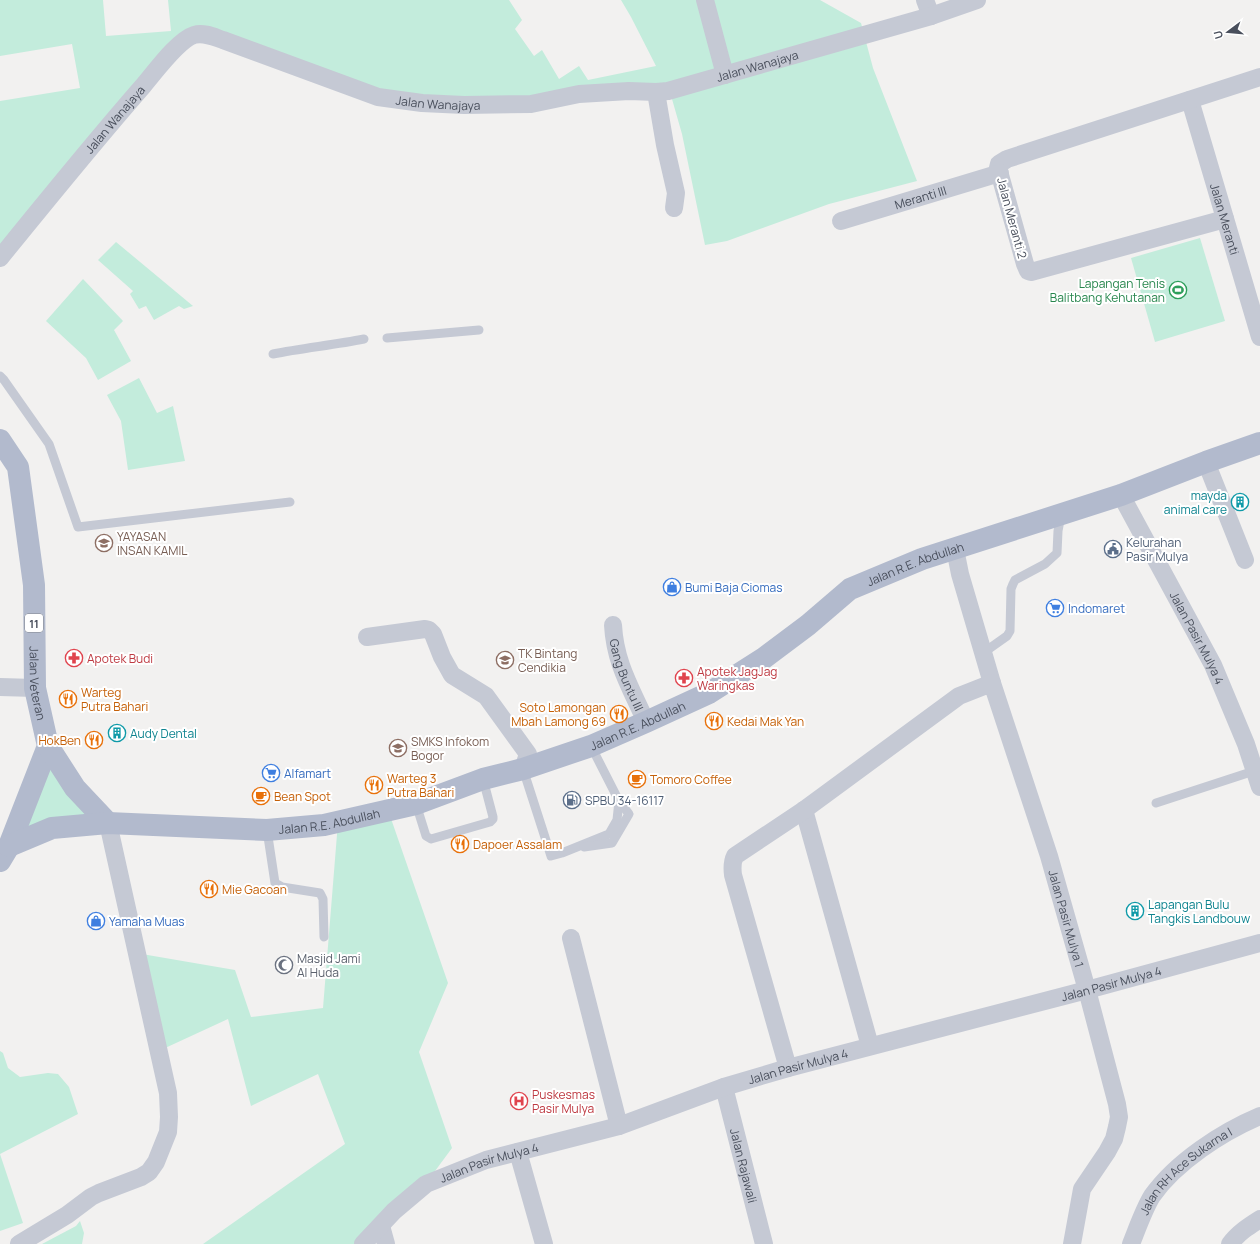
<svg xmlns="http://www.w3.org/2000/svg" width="1260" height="1244" font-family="Manrope,sans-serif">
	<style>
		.green { fill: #c3ecdc }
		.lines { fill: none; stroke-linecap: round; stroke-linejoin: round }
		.lane { stroke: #c5c9d4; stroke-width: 9 }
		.street { stroke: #c5c9d4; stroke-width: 18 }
		.primary { stroke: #b2bacd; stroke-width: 22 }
		.labels { text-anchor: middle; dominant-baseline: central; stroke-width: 4; stroke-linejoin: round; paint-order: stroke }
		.shield { fill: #fff; stroke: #80848d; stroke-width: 1 }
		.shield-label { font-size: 11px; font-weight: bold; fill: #494f5c }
		.street-label { font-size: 12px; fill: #494f5c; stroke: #fff }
		.leisure-label { font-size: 12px; fill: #27864d; stroke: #fff; text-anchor: end }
		.culture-label { font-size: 12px; fill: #0d838f; stroke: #fff; text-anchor: start }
		.education-label { font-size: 12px; fill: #785e54; stroke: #fff; text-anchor: start }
		.service-label { font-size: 12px; fill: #4e5e75; stroke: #fff; text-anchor: start }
		.shop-label { font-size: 12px; fill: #366cbe; stroke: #fff; text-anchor: start }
		.health-label { font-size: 12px; fill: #be3a42; stroke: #fff; text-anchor: start }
		.food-label { font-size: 12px; fill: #c56008; stroke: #fff; text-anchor: start }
		.worship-label { font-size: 12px; fill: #5b616d; stroke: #fff; text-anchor: start }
	</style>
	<rect width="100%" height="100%" fill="#f2f1f0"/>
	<g class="green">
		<path d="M0,0H103L106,36L171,31L168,0H509L522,20L515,29L534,56L542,50L559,79L579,66L588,80L656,66L631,17L621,0H820L861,23L873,68L917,181L829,204L727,241L705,245L682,134L672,99L668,91L531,104L378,97L194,35L0,252V101L80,88L72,44L0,56Z"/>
		<path d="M1200,238L1225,321L1155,342L1131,258Z"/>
		<path d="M116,242L193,306L184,309L179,306L154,320L146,306L139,309L130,294L133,291L98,260Z"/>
		<path d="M83,279L123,321L114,330L131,361L98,380L86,358L46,321Z"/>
		<path d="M139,378L157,413L173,406L185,461L128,470L121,421L107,395Z"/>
		<path d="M48,746L108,823L9,846Z"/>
		<path d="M388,810L448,983L419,1052L452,1148L424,1186L363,1244H203L345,1144L318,1074L251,1106L228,1019L163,1049L136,953L235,970L251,1017L323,1008L338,822Z"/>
		<path d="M0,1051L3,1053L8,1068L20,1077L48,1073L58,1074L69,1087L78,1114L0,1154L23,1223L0,1231Z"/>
		<path d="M80,1221L84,1233L82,1244H42L76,1226Z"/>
	</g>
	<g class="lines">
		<g class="lane">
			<path d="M387,338L479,330"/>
			<path d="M273,354C303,348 334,345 364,339"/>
			<path d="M0,376L4,380L49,444L78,527L290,502"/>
			<path d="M983,653L1007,636L1010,631L1011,589L1013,584L1015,580L1045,564L1057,553L1058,531L1061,515"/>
			<path d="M523,769L551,856L562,853L609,834L617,820L619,801L591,746"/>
			<path d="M1156,803L1254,771"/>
			<path d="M416,804L426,836L431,839L490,822L493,819V817L483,779"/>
			<path d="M267,830L275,883L282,887L320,893L323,899L324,937"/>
			<path d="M584,847L612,843L629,814L619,801"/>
		</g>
		<g class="street">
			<path d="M705,0L725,75"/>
			<path d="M925,0L931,16"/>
			<path d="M656,92L665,145L676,193L674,208"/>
			<path id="s1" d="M1190,100L1260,337"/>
			<path d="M1225,219L1031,272L1028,271L1025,264L998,168L999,164L1007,159L1260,77"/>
			<path id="s2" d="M841,221L1000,173"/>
			<path id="s3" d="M0,258C47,200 94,142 143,86C155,72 178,40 194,35C204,32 214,37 223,40L378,97L422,103L464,105L531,104L579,94L629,91L656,92L668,91L931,16L977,0"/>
			<path d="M1206,462L1245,560"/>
			<path id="s4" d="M1121,495L1213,665L1246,744L1260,787"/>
			<path d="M955,549L960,574L992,683"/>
			<path id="s5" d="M613,625C615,663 631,688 646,722"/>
			<path d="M367,637L425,629L429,630L433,634L442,657L452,675L486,696L528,754L523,769"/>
			<path d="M0,687L35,688"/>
			<path d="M804,810L870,1046"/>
			<path d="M571,938L619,1126"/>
			<path id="s6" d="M788,1068L733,875C732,867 732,862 735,856L804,810L959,696L992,683L1049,856L1087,990L1117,1104L1119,1117L1117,1127L1114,1139L1107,1152L1082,1189L1072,1244"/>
			<path id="s7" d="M724,1087L764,1244"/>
			<path d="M518,1152L544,1244"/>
			<path d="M381,1226L386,1244"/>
			<path d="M19,1244L67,1215L91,1197L99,1193L141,1177L149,1172L156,1162L168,1132L169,1117L168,1093L108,823"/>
			<path id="s8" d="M363,1244L394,1211L426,1184L486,1160L619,1126L724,1087L788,1068L1087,990L1260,943"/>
			<path id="s9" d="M1131,1244C1137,1229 1144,1209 1152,1196C1176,1162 1222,1132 1260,1116"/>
			<path d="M1230,1244C1238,1233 1249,1226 1260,1219"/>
		</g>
		<g class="primary">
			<path id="s10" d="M0,440L18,467L34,585L35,688L48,746L9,846L0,861"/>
			<path d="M48,746L75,788L108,823"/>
			<path id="s11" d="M9,846L52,828L108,823L267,830L324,825L416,804L483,779L523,769L591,746L646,722L709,693L764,658L808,625L850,589L922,559L1121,495L1206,462L1260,443"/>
		</g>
	</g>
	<defs>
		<symbol id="stadium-ring" viewBox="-11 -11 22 22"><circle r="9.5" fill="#fff" stroke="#2e9e5b" stroke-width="1.5"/><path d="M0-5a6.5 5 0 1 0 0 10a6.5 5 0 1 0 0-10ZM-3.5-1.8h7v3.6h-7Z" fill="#2e9e5b"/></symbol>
		<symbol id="building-ring" viewBox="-11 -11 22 22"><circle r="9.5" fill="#fff" stroke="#0f9aa8" stroke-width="1.5"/><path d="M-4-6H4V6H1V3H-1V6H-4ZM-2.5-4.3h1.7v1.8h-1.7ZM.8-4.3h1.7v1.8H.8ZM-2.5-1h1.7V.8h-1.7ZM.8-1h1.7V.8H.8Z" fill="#0f9aa8"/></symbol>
		<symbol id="school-ring" viewBox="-11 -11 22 22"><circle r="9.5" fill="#fff" stroke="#8d6e63" stroke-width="1.5"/><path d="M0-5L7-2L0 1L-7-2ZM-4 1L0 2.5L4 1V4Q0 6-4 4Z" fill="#8d6e63"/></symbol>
		<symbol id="civic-ring" viewBox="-11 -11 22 22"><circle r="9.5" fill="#fff" stroke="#5c6f8a" stroke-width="1.5"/><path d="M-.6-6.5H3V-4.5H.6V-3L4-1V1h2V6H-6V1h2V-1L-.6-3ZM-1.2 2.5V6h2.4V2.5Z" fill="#5c6f8a"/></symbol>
		<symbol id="shop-ring" viewBox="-11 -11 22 22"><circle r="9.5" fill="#fff" stroke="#3f7fe0" stroke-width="1.5"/><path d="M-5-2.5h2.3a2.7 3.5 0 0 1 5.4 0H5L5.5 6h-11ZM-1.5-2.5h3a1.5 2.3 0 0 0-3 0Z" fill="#3f7fe0"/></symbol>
		<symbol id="supermarket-ring" viewBox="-11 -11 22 22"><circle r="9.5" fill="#fff" stroke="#3f7fe0" stroke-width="1.5"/><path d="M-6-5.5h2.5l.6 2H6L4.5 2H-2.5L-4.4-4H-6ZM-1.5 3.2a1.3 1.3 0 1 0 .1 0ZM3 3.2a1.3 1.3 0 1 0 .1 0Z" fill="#3f7fe0"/></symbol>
		<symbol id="pharmacy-ring" viewBox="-11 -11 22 22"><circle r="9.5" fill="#fff" stroke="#e0444e" stroke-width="1.5"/><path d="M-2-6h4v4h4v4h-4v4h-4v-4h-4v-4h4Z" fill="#e0444e"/></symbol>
		<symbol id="restaurant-ring" viewBox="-11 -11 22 22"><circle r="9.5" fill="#fff" stroke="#e8710a" stroke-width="1.5"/><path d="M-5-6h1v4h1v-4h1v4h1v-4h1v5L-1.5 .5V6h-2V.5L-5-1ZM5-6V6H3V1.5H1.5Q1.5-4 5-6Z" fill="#e8710a"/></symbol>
		<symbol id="cafe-ring" viewBox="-11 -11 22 22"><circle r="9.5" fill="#fff" stroke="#e8710a" stroke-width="1.5"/><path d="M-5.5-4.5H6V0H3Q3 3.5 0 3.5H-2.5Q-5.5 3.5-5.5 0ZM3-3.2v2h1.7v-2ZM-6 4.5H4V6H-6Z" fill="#e8710a"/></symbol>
		<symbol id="fuel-ring" viewBox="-11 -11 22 22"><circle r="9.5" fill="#fff" stroke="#5c6f8a" stroke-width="1.5"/><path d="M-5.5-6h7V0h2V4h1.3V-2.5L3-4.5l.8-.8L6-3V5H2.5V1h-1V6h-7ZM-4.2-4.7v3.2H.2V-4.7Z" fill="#5c6f8a"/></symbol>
		<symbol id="mosque-ring" viewBox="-11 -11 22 22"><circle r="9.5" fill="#fff" stroke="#6b7280" stroke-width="1.5"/><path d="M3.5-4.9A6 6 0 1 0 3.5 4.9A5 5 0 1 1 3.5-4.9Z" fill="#6b7280"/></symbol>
		<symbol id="hospital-ring" viewBox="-11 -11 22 22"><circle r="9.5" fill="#fff" stroke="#e0444e" stroke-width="1.5"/><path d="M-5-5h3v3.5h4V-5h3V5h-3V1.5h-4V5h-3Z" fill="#e0444e"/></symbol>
	</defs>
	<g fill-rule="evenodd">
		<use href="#stadium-ring" x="1168" y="280" width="20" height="20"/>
		<use href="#building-ring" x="1230" y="492" width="20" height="20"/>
		<use href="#school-ring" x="94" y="533" width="20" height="20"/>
		<use href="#civic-ring" x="1103" y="539" width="20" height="20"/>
		<use href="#shop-ring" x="662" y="577" width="20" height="20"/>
		<use href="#supermarket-ring" x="1045" y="598" width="20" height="20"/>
		<use href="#pharmacy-ring" x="64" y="648" width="20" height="20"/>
		<use href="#school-ring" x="495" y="650" width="20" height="20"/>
		<use href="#pharmacy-ring" x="674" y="668" width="20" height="20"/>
		<use href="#restaurant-ring" x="58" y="689" width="20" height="20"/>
		<use href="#restaurant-ring" x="609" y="704" width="20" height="20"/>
		<use href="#restaurant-ring" x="704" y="711" width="20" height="20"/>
		<use href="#building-ring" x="107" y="723" width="20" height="20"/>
		<use href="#restaurant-ring" x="84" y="730" width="20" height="20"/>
		<use href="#school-ring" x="388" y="738" width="20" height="20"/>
		<use href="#supermarket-ring" x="261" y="763" width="20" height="20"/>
		<use href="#cafe-ring" x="627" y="769" width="20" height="20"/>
		<use href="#restaurant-ring" x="364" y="775" width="20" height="20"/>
		<use href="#cafe-ring" x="251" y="786" width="20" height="20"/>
		<use href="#fuel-ring" x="562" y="790" width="20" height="20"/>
		<use href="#restaurant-ring" x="450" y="834" width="20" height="20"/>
		<use href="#restaurant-ring" x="199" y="879" width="20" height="20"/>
		<use href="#building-ring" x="1125" y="901" width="20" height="20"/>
		<use href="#shop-ring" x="86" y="911" width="20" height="20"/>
		<use href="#mosque-ring" x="274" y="955" width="20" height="20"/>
		<use href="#hospital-ring" x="509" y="1091" width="20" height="20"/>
	</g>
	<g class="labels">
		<rect class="shield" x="25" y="614" width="18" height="18" rx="3"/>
		<g class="shield-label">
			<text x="34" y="623">11</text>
		</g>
		<g class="street-label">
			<text stroke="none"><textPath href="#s3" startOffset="876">Jalan Wanajaya</textPath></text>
			<text stroke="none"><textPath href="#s3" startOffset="552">Jalan Wanajaya</textPath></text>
			<text stroke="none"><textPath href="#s3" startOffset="180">Jalan Wanajaya</textPath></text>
			<text stroke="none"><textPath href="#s2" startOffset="83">Meranti III</textPath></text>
			<text transform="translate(1012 218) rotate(75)">Jalan Meranti 2</text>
			<text stroke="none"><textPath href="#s1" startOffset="124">Jalan Meranti</textPath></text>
			<text stroke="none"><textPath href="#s11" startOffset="973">Jalan R.E. Abdullah</textPath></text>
			<text stroke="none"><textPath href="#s4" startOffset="162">Jalan Pasir Mulya 4</textPath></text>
			<text stroke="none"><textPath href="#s5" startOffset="52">Gang Buntu III</textPath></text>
			<text stroke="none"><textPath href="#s10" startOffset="250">Jalan Veteran</textPath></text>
			<text stroke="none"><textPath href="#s11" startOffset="649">Jalan R.E. Abdullah</textPath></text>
			<text stroke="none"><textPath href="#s11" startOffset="325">Jalan R.E. Abdullah</textPath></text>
			<text stroke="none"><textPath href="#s6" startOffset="778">Jalan Pasir Mulya 1</textPath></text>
			<text stroke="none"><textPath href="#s8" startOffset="802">Jalan Pasir Mulya 4</textPath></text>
			<text stroke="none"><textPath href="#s8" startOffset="478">Jalan Pasir Mulya 4</textPath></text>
			<text stroke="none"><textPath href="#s8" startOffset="154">Jalan Pasir Mulya 4</textPath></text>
			<text stroke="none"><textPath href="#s7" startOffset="81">Jalan Rajawali</textPath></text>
			<text stroke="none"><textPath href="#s9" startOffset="94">Jalan RH Ace Sukarna I</textPath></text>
		</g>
		<g class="leisure-label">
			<text x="1165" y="283">Lapangan Tenis<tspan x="1165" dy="14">Balitbang Kehutanan</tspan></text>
		</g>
		<g class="culture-label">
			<text x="1227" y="495" text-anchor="end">mayda<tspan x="1227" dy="14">animal care</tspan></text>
			<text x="130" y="733">Audy Dental</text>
			<text x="1148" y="904">Lapangan Bulu<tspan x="1148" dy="14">Tangkis Landbouw</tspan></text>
		</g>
		<g class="education-label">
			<text x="117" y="536">YAYASAN<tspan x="117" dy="14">INSAN KAMIL</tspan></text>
			<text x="518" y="653">TK Bintang<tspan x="518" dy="14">Cendikia</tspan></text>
			<text x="411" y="741">SMKS Infokom<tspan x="411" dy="14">Bogor</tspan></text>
		</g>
		<g class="service-label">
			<text x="1126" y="542">Kelurahan<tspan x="1126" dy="14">Pasir Mulya</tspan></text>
			<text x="585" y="800">SPBU 34-16117</text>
		</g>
		<g class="shop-label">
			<text x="685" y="587">Bumi Baja Ciomas</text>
			<text x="1068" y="608">Indomaret</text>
			<text x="284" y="773">Alfamart</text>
			<text x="109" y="921">Yamaha Muas</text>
		</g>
		<g class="health-label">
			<text x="87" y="658">Apotek Budi</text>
			<text x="697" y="671">Apotek JagJag<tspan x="697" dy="14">Waringkas</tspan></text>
			<text x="532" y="1094">Puskesmas<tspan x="532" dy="14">Pasir Mulya</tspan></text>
		</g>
		<g class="food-label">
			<text x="81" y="692">Warteg<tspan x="81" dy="14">Putra Bahari</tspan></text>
			<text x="606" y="707" text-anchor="end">Soto Lamongan<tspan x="606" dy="14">Mbah Lamong 69</tspan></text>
			<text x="727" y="721">Kedai Mak Yan</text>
			<text x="81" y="740" text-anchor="end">HokBen</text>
			<text x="387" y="778">Warteg 3<tspan x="387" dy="14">Putra Bahari</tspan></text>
			<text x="650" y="779">Tomoro Coffee</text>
			<text x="274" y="796">Bean Spot</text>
			<text x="473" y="844">Dapoer Assalam</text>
			<text x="222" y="889">Mie Gacoan</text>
		</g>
		<g class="worship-label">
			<text x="297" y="958">Masjid Jami<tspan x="297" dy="14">Al Huda</tspan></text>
		</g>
	</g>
	<g transform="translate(1228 32) rotate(254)" stroke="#ffffff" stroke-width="3" paint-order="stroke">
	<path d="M0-3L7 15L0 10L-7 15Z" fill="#494f5c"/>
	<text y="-6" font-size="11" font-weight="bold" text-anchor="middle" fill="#494f5c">U</text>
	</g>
</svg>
